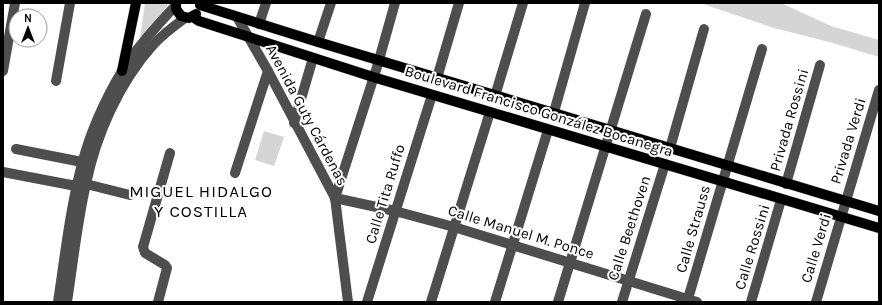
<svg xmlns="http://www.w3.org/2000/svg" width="882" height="305" font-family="Karla,sans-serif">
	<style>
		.green { fill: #d5d5d5 }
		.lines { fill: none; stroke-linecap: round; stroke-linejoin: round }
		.major-casing { stroke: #dbdbdb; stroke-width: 11 }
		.minor { stroke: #4e4e4e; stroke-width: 10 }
		.major { stroke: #000; stroke-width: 10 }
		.labels { text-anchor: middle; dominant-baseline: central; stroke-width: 4; stroke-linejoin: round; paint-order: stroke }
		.street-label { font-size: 15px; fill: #000; stroke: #fff }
		.quarter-label { font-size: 17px; letter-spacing: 1px; fill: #000; stroke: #fff }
	</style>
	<rect width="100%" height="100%" fill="#fff"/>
	<g class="green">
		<path d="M145,3H165L168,5L140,38Z"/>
		<path d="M700,3H781L831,26L879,40V57L833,43L774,28Z"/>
		<path d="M264,131L284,137L274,166L255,160Z"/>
	</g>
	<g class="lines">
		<defs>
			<g id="major">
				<path d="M176,3V9L181,16L189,18L196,14"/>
				<path d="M200,5L318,42L879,211"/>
				<path d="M193,17L199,21L373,77L879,228"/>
				<path d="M122,71L136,3"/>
			</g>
		</defs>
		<use href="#major" class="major-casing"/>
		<g class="minor">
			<path d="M395,3L377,67L335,198L395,211L454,227L697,302"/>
			<path d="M237,17L268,71L335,198L348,302"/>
			<path d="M259,24L266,3"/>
			<path d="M318,42L331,3"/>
			<path d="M3,71L15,3"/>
			<path d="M437,78L459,3"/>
			<path d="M56,81L70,3"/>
			<path d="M495,96L523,3"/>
			<path d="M554,112L585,3"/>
			<path d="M294,123L313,58"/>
			<path d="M670,148L704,29"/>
			<path d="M16,149L82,162"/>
			<path d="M3,172L76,186"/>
			<path d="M235,173L268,71"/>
			<path d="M86,184L130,195"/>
			<path d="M786,184L820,65"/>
			<path d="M58,302C65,256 70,209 82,164C90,133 106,98 122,71C137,47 157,26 176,5"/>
			<path d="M67,302C73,263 77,223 86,184C96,135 119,83 153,45C162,35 174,26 185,18"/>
			<path d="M158,302L167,268L165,265L145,253L143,247L170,153"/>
			<path d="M367,302L432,95"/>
			<path d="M431,302L490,112"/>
			<path d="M495,302L548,130"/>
			<path d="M558,302L646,14"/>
			<path d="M622,302L665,164"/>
			<path d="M687,302L762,49"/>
			<path d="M751,302L781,200"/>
			<path d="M816,302L879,90"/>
		</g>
		<use href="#major" class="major"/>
	</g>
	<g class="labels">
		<g class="street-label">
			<text transform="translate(539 111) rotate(17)">Boulevard Francisco González Bocanegra</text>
			<text transform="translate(307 115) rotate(62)">Avenida Guty Cárdenas</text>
			<text transform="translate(789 120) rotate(-74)">Privada Rossini</text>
			<text transform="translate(848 141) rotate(-73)">Privada Verdi</text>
			<text transform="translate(385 194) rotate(-73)">Calle Tita Ruffo</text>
			<text transform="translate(629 228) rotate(-72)">Calle Beethoven</text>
			<text transform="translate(693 229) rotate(-74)">Calle Strauss</text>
			<text transform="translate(521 232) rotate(17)">Calle Manuel M. Ponce</text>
			<text transform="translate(752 247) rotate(-73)">Calle Rossini</text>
			<text transform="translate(816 248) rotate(-73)">Calle Verdi</text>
		</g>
		<g class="quarter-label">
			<text x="201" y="191">MIGUEL HIDALGO<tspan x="201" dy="20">Y COSTILLA</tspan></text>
		</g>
	</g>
	<rect width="882" height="305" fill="none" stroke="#000000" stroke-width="8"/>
	<g transform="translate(28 28)"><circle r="19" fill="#ffffff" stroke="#999999"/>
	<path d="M0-3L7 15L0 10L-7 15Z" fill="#000000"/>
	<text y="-6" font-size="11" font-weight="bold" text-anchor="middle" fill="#000000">N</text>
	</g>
</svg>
